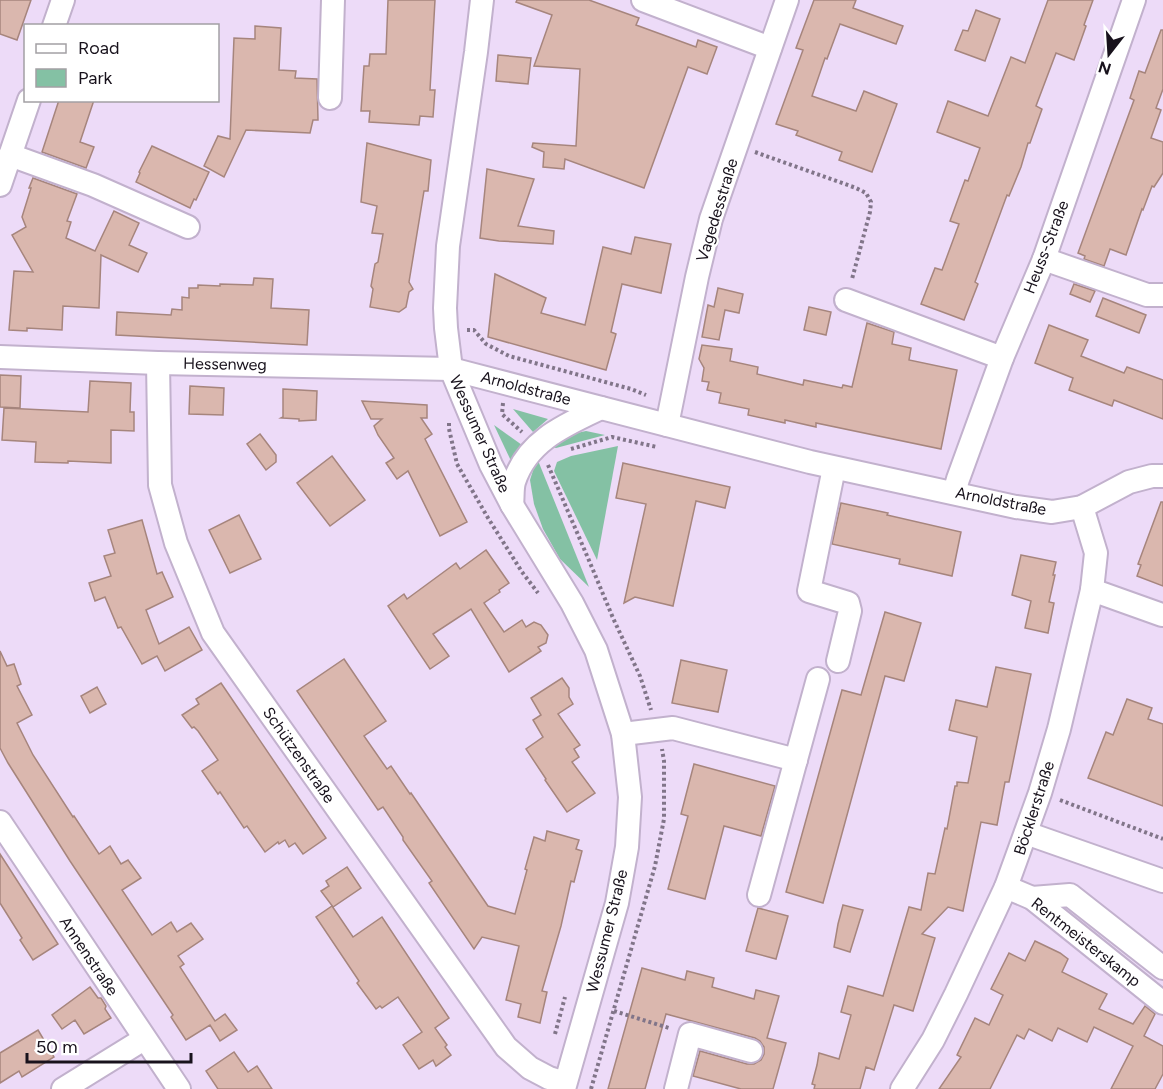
<svg xmlns="http://www.w3.org/2000/svg" width="1163" height="1089" font-family="Figtree,sans-serif">
	<style>
		.green { fill: #84c1a4 }
		.building { fill: #dab7ae; stroke: #a6857d; stroke-width: 1.5 }
		.lines { fill: none; stroke-linecap: round; stroke-linejoin: round }
		.minor-casing { stroke: #c2b1cd; stroke-width: 26 }
		.path { stroke: #817589; stroke-width: 4; stroke-dasharray: 3 3; stroke-linecap: butt }
		.minor { stroke: #fff; stroke-width: 22 }
		.labels { text-anchor: middle; dominant-baseline: central; stroke-width: 4.5; stroke-linejoin: round; paint-order: stroke }
		.street-label { font-size: 16px; fill: #18121c; stroke: #fff }
	</style>
	<rect width="100%" height="100%" fill="#eddbf8"/>
	<g class="green">
		<path d="M513,409L548,419L533,432Z"/>
		<path d="M494,425L522,445L512,463Z"/>
		<path d="M586,431L605,435L556,448L549,446L568,435Z"/>
		<path d="M618,446L597,560L554,471L557,462L571,456Z"/>
		<path d="M537,458L589,587L560,559L543,529L534,504L530,480Z"/>
	</g>
	<g class="building">
		<path d="M0,0H31L17,40L0,34Z"/>
		<path d="M388,0H435L430,90H435L433,117L420,116L419,125L369,122L370,111H361L364,66H369L370,54H386Z"/>
		<path d="M517,0H589L639,18L636,25L696,47L698,40L717,47L707,74L688,67L644,188L565,159L564,169L543,167L544,152L532,147L533,143L576,146L580,69L534,66L552,15L516,2Z"/>
		<path d="M814,0H856L853,8L903,26L896,44L840,24L827,59L825,58L812,96L856,111L864,91L897,104L872,172L839,160L842,152L796,135L798,131L776,124L803,50L796,48Z"/>
		<path d="M1048,0H1093L1084,25L1086,26L1074,60L1056,53L1036,106L1042,109L1030,143H1028L1021,167L1009,196L1007,195L975,282L978,284L964,320L921,304L935,268L942,270L959,224L950,221L965,180L968,181L980,148L937,132L948,101L988,116L1011,57L1025,63Z"/>
		<path d="M976,10L1000,19L985,61L955,50L963,30L968,31Z"/>
		<path d="M255,26L281,28L279,70L296,71L295,78L317,79L318,120H313L310,133L246,130L224,177L204,166L218,136L230,139L234,38L255,39Z"/>
		<path d="M1161,30H1163V89L1156,108L1161,110L1151,138L1163,142V173L1154,187L1152,186L1143,210L1142,209L1126,255L1110,249L1104,266L1084,259L1085,256L1078,253L1134,100L1130,98L1139,71L1145,73Z"/>
		<path d="M498,55L531,58L528,84L496,81Z"/>
		<path d="M59,100H94L80,142L94,147L86,168L42,152Z"/>
		<path d="M367,143L431,160L428,191H424L409,282L413,289L409,292L406,307L399,312L370,307L373,289L371,286L375,264L378,262L383,234L372,233L377,206L361,202Z"/>
		<path d="M152,146L209,172L196,200L194,199L190,208L136,182L140,173L139,172Z"/>
		<path d="M487,169L534,179L518,226L554,231L553,244L499,241L480,238Z"/>
		<path d="M33,178L77,194L67,221L71,222L66,238L95,251L114,211L139,223L129,245L147,253L138,272L101,255L99,308L63,306L62,330L27,328V331L9,330L14,271L33,272L12,235L26,227L22,217L31,188H29Z"/>
		<path d="M635,237L671,244L661,293L622,284L611,332L616,334L606,370L488,337L495,274L546,298L541,313L585,325L603,247L631,254Z"/>
		<path d="M254,278L273,279L271,308L309,310L307,345L116,335L117,312L171,315L172,309L182,310V297L189,298V288H198V285L220,286V284L253,285Z"/>
		<path d="M1074,284L1095,291L1090,302L1070,294Z"/>
		<path d="M718,288L743,294L739,313L725,310L719,340L702,337L708,305L714,307Z"/>
		<path d="M1103,298L1146,315L1139,333L1096,316Z"/>
		<path d="M809,307L831,312L826,335L804,330Z"/>
		<path d="M867,323L894,332L892,344L911,348L909,360L957,370L941,449L816,423V427L785,420V423L748,415L749,409L719,403L721,393L707,390L709,382L702,381L704,368L699,359L702,345L732,349L730,361L758,367L757,374L803,385L804,380L842,388L843,385L852,387Z"/>
		<path d="M1049,325L1088,340L1081,356L1124,373L1127,367L1163,380V419L1114,400L1112,406L1069,390L1073,378L1035,363Z"/>
		<path d="M0,375L21,376L20,408L0,407Z"/>
		<path d="M90,381L131,383L130,412H134V431L111,430V463L68,461V463L35,462L36,442L2,440L4,408L88,412Z"/>
		<path d="M190,386L224,388L223,415L189,414Z"/>
		<path d="M283,389L317,391L316,420L299,421V419L281,418L283,417Z"/>
		<path d="M362,401L427,405V418H421L432,434L425,439L467,522L440,536L408,471L397,479L386,463L394,458L378,435L374,426L382,419H371Z"/>
		<path d="M260,434L276,455V462L266,470L247,444Z"/>
		<path d="M332,456L365,500L330,526L297,483Z"/>
		<path d="M623,463L730,487L725,508L696,501L673,606L635,597L624,603L646,504L616,498Z"/>
		<path d="M1161,502H1163V586L1137,576L1141,565L1138,564Z"/>
		<path d="M841,503L888,513L887,515L961,532L952,576L899,564L900,559L832,544Z"/>
		<path d="M239,515L261,559L230,573L209,530Z"/>
		<path d="M142,520L157,574L162,572L173,597L146,610L159,644L189,627L202,650L165,671L157,656L142,664L121,627L118,628L105,597L95,601L89,583L111,576L104,556L115,553L108,530Z"/>
		<path d="M486,550L509,583L499,590L500,592L484,603L504,632L522,620L526,627L534,622L541,625L548,635L546,643L538,647L541,651L509,672L471,609L433,634L449,656L430,669L388,606L404,594L407,599L456,563L460,569Z"/>
		<path d="M1021,555L1056,562L1053,575H1055L1049,602L1054,603L1048,633L1025,628L1031,601L1012,595Z"/>
		<path d="M885,612L921,623L904,681L885,676L823,903L786,892L842,690L861,695Z"/>
		<path d="M0,651L7,666L14,664L21,684L17,686L32,715L17,723L33,755L73,817L74,816L99,854L110,846L121,864L128,860L141,878L122,890L152,935L171,922L177,932L191,923L203,939L178,956L184,964L180,967L215,1021L225,1014L237,1030L220,1041L210,1025L186,1040L171,1017L173,1015L70,861L8,763L0,748Z"/>
		<path d="M344,659L386,721L364,736L387,769L391,766L410,794L411,793L488,906L515,914L527,870L525,869L534,837L545,841L547,831L579,840L576,849L582,851L574,882L571,881L561,926L542,991L547,992L540,1023L518,1017L521,1004L506,1000L519,946L482,937L474,949L429,883L432,881L403,840V837L383,807L378,810L297,691Z"/>
		<path d="M681,660L727,670L718,712L672,703Z"/>
		<path d="M996,667L1031,674L1009,782H1005L997,825L981,822L963,911L948,907L922,934L935,938L913,1011L894,1005L874,1070L866,1067L860,1089H814L815,1085L812,1084L817,1065L819,1053L839,1059L851,1015L841,1012L848,986L883,996L909,907L921,910L928,873L935,874L945,828L947,829L955,786H957V782L968,783L977,737L949,730L956,700L987,707Z"/>
		<path d="M562,678L569,688V697L573,704L558,714L580,745L574,749L579,757L572,762L595,793L567,812L545,780L546,779L526,749L543,737L533,720L541,715L531,698Z"/>
		<path d="M221,683L326,838L303,854L295,843L289,847L285,840L279,844L278,842L265,852L247,826L244,828L220,792L218,794L202,771L218,760L198,731L194,727L192,728L182,715L199,704L196,699Z"/>
		<path d="M97,687L106,704L90,713L81,696Z"/>
		<path d="M1127,699L1152,708L1148,719L1163,724V806L1088,778L1106,732L1113,735Z"/>
		<path d="M694,764L775,786L761,836L724,826L705,899L668,889L688,816L681,814Z"/>
		<path d="M0,854L58,944L33,960L20,940L22,938L0,903Z"/>
		<path d="M347,867L361,888L333,907L321,891L329,886L326,881Z"/>
		<path d="M843,905L863,910L850,952L834,947L838,924Z"/>
		<path d="M332,906L353,937L382,917L449,1018L435,1028L447,1045L445,1047L451,1055L436,1066L433,1060L419,1069L403,1045L422,1032L398,997L382,1008L380,1006L376,1009L357,983L359,981L316,917Z"/>
		<path d="M758,908L788,916L776,959L746,951Z"/>
		<path d="M1035,941L1060,953L1068,959L1062,972L1107,994L1099,1009L1133,1024L1145,1006L1155,1014L1144,1036L1163,1046V1074L1155,1089H1111L1133,1046L1094,1027L1087,1042L1058,1028L1052,1041L1029,1029L1024,1039L1017,1035L990,1089H939L961,1057L957,1055L975,1018L989,1025L1003,995L991,989L1009,953L1025,961Z"/>
		<path d="M642,968L685,980L687,971L714,978L712,987L754,999L756,990L779,996L767,1038L786,1043L773,1089H741L693,1076L700,1051L747,1064H754L761,1060L764,1054V1047L760,1041L755,1038L666,1014L645,1089H608Z"/>
		<path d="M90,987L98,998H101L106,1006L105,1009L111,1018L84,1034L75,1020L62,1029L52,1015Z"/>
		<path d="M38,1030L54,1057L22,1077L19,1071L0,1083V1053Z"/>
		<path d="M234,1052L248,1072L257,1066L272,1089H218L206,1071Z"/>
	</g>
	<g class="lines">
		<defs>
			<g id="minor">
				<path d="M482,0L476,52L448,246L445,308L446,328L451,369L491,465L512,505L572,603L596,650L623,734L630,797L627,847L617,903L564,1089"/>
				<path d="M643,0L770,48"/>
				<path d="M54,26L63,0"/>
				<path d="M330,98L333,0"/>
				<path d="M10,155L93,185L188,227"/>
				<path d="M0,185L29,100"/>
				<path d="M1044,259L1147,295H1163"/>
				<path d="M846,300L1002,358"/>
				<path d="M0,357L158,363L451,369L810,462L1016,507L1052,512L1082,507L1129,482L1152,476H1163"/>
				<path d="M158,363L160,485L176,543L213,633L506,1047L530,1068L549,1078L565,1083"/>
				<path d="M667,425L697,277L711,219L787,0"/>
				<path d="M834,468L809,591L848,603L850,611L838,661"/>
				<path d="M954,493L958,479L1002,358L1044,259L1134,0"/>
				<path d="M512,505C513,498 512,489 514,482C527,441 565,425 601,408"/>
				<path d="M1092,590L1162,615"/>
				<path d="M623,734L673,728L796,760"/>
				<path d="M0,822L179,1089"/>
				<path d="M1026,833L1163,881"/>
				<path d="M1006,887L1032,898L1163,1003"/>
				<path d="M759,895L818,679"/>
				<path d="M1032,898L1070,895L1163,968"/>
				<path d="M63,1089L144,1039"/>
				<path d="M676,1089L690,1034L751,1051"/>
				<path d="M902,1089L933,1040L956,994L1006,887L1040,793L1059,729L1092,590L1096,553L1082,507"/>
			</g>
		</defs>
		<use href="#minor" class="minor-casing"/>
		<g class="path">
			<path d="M755,152L856,188L866,193L871,202L870,212L852,279"/>
			<path d="M467,330H474L486,344L509,356L631,389L646,395"/>
			<path d="M503,403L502,414L522,432"/>
			<path d="M449,423V429L457,464L488,518L522,572L538,593"/>
			<path d="M571,449L612,437L657,447"/>
			<path d="M548,465L588,558L613,618L640,676L651,710"/>
			<path d="M1060,800L1163,839"/>
			<path d="M614,1011L669,1028"/>
			<path d="M555,1034L565,997"/>
			<path d="M591,1089L655,866L664,819V761L662,749"/>
		</g>
		<use href="#minor" class="minor"/>
	</g>
	<g class="labels">
		<g class="street-label">
			<text transform="translate(717 210) rotate(-73)">Vagedesstraße</text>
			<text transform="translate(1046 247) rotate(-69)">Heuss-Straße</text>
			<text transform="translate(225 364) rotate(1)">Hessenweg</text>
			<text transform="translate(526 388) rotate(15)">Arnoldstraße</text>
			<text transform="translate(480 434) rotate(66)">Wessumer Straße</text>
			<text transform="translate(1001 501) rotate(11)">Arnoldstraße</text>
			<text transform="translate(299 755) rotate(55)">Schützenstraße</text>
			<text transform="translate(1034 808) rotate(-72)">Böcklerstraße</text>
			<text transform="translate(607 931) rotate(-76)">Wessumer Straße</text>
			<text transform="translate(1086 942) rotate(38)">Rentmeisterskamp</text>
			<text transform="translate(89 956) rotate(56)">Annenstraße</text>
		</g>
	</g>
	<rect x="24" y="24" width="195" height="78" fill="#ffffff" stroke="#a3a0a4" stroke-width="1.5"/>
	<rect x="36" y="44" width="30" height="9" fill="#ffffff" stroke="#a3a0a4" stroke-width="1.5"/>
	<text x="78" y="54" font-size="18" fill="#18121c">Road</text>
	<rect x="36" y="69" width="30" height="18" fill="#84c1a4" stroke="#a3a0a4" stroke-width="1.5"/>
	<text x="78" y="84" font-size="18" fill="#18121c">Park</text>
	<g transform="translate(1109 54) rotate(197)" stroke="#ffffff" stroke-width="4.5" paint-order="stroke">
	<path d="M0-4.5L10 22L0 15L-10 22Z" fill="#18121c"/>
	<text y="-9" font-size="16" font-weight="bold" text-anchor="middle" fill="#18121c">N</text>
	</g>
	<path d="M27 1053v9h164v-9" fill="none" stroke="#18121c" stroke-width="3"/>
	<text x="36" y="1053" font-size="18" fill="#18121c" stroke="#ffffff" stroke-width="4.5" paint-order="stroke">50 m</text>
</svg>
